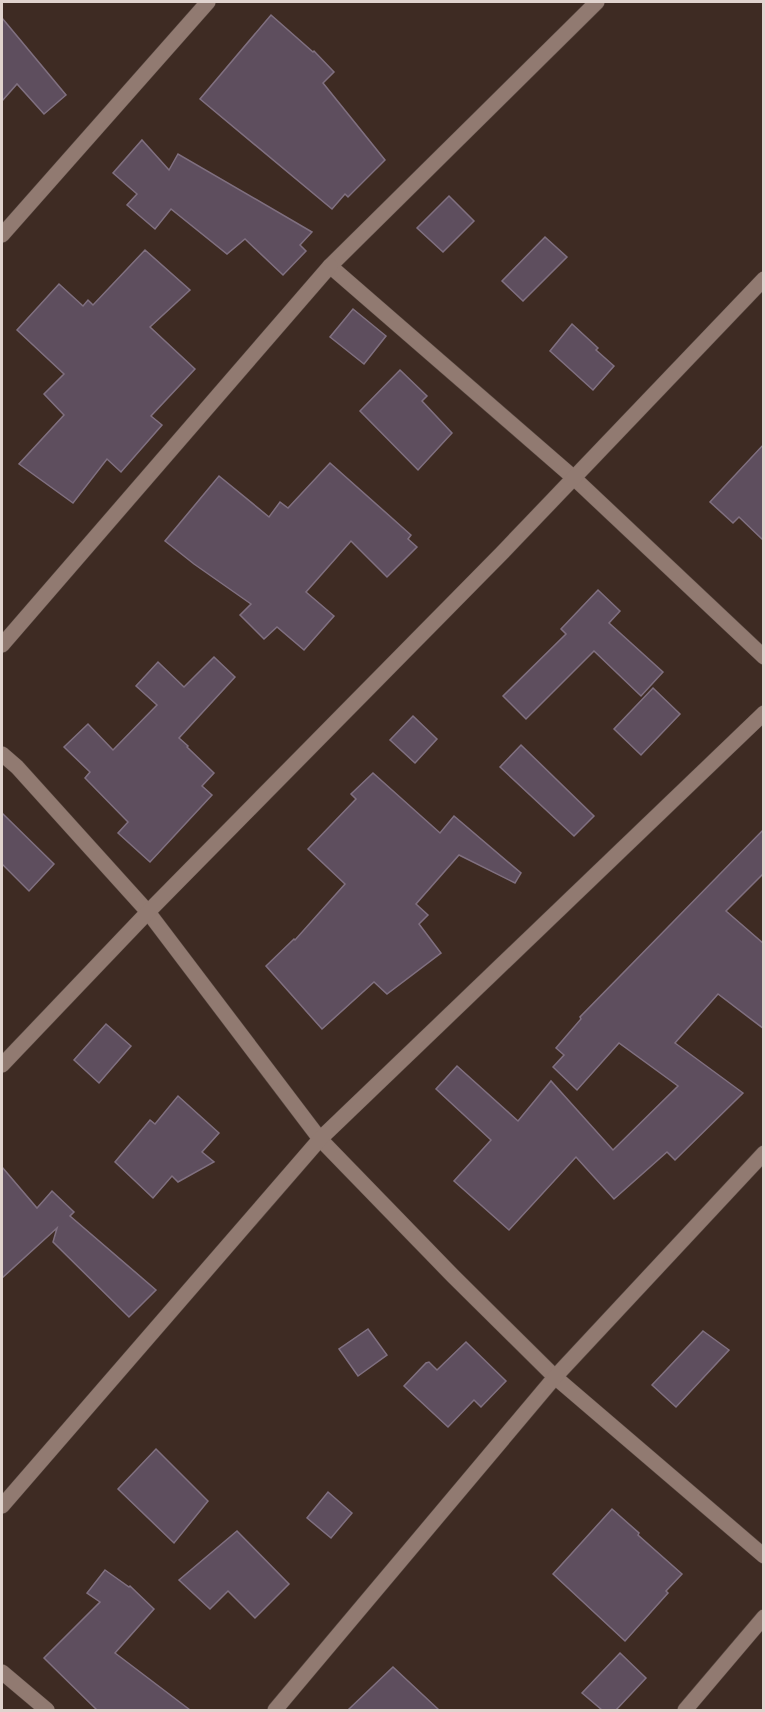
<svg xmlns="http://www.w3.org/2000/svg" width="765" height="1712" font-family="Helvetica,sans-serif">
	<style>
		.building { fill: #5e4e5e; stroke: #807080; stroke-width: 1.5 }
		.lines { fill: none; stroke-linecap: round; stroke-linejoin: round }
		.minor-casing { stroke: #594942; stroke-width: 16 }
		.minor { stroke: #917a71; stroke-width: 15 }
	</style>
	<rect width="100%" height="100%" fill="#3e2b23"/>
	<g class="building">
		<path d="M271,15L313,52L314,51L334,72L323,83L385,160L348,197L345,194L332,209L200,99Z"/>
		<path d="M2,18L66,95L44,114L17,84L2,101Z"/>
		<path d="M142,140L169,170L178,154L312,232L300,245L306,251L283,275L245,239L227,254L171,209L155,229L127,205L137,194L113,173Z"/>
		<path d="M449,196L474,221L443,252L417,228Z"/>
		<path d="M545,237L567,257L523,301L502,281Z"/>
		<path d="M145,250L190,290L150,327L195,369L151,416L162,425L121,472L107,459L73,503L19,464L64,415L44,394L64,374L17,330L59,284L83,306L88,300L93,305Z"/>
		<path d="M353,309L386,336L364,364L330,337Z"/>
		<path d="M572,324L598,348L596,350L614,366L593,390L550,351Z"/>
		<path d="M400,370L427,396L422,401L452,433L418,470L360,411Z"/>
		<path d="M764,444V541L739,517L733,523L710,502Z"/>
		<path d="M330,463L411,535L408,539L417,547L387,577L351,541L306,592L334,616L304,650L277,627L264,639L240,615L251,604L194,564L165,541L219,476L269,517L280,502L288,508Z"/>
		<path d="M598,590L620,611L609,623L663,672L641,696L594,651L526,719L503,696L566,634L561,629Z"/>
		<path d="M214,657L235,677L179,738L188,746L187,747L214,773L202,786L212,795L150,862L118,833L128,822L85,778L90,772L64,747L88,724L113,750L157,705L136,686L158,662L184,687Z"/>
		<path d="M653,688L680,714L641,755L614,729Z"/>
		<path d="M413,716L437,739L415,763L390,740Z"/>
		<path d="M521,745L594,816L574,836L500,767Z"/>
		<path d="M373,773L440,833L454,816L521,873L515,883L459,855L416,904L428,915L419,924L441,953L387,994L374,982L322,1029L266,966L294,939L295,940L345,884L308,849L356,799L351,794Z"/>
		<path d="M2,813L54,864L29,891L2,864Z"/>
		<path d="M764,829V873L726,911L764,944V1029L718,994L675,1043L743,1093L675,1160L667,1152L614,1199L576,1157L509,1230L454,1181L491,1140L436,1089L457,1066L518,1121L551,1081L613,1150L678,1086L619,1043L577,1090L553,1067L564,1055L556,1048L581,1019L580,1017Z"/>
		<path d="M106,1024L131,1046L99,1083L74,1060Z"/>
		<path d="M178,1096L219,1133L202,1152L214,1162L178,1182L172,1176L153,1198L115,1162L150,1120L155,1124Z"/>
		<path d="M2,1167L37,1208L52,1191L74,1212L70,1216L156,1290L129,1317L53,1242L57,1228L2,1278Z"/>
		<path d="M368,1329L387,1355L358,1376L339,1349Z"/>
		<path d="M703,1331L729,1350L676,1407L652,1385Z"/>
		<path d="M466,1342L506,1381L481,1407L474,1400L448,1427L404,1386L426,1363L429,1362L437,1370Z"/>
		<path d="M156,1449L208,1501L174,1543L118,1489Z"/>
		<path d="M328,1492L352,1513L331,1538L307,1518Z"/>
		<path d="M612,1509L639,1533L638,1535L682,1574L666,1591L668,1593L625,1641L553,1574Z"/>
		<path d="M237,1531L289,1584L255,1618L228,1591L210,1609L179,1580Z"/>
		<path d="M105,1570L129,1587L130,1586L154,1609L115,1653L190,1710H97L44,1658L100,1602L87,1593Z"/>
		<path d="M620,1653L646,1678L616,1710H602L582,1693Z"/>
		<path d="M393,1667L439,1710H348Z"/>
	</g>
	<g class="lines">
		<defs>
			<g id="minor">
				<path d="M597,2L330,266L574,478L764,657"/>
				<path d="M2,235L208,2"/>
				<path d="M2,645L330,266"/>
				<path d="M2,754L17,767L148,912L320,1139L453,1276L555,1377L764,1556"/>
				<path d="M2,1065L148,912L501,554L764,279"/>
				<path d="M2,1506L320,1139L764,713"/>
				<path d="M2,1672L47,1710"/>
				<path d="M275,1710L555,1377L764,1153"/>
				<path d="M685,1710L764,1617"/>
			</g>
		</defs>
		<use href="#minor" class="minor-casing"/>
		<use href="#minor" class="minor"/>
	</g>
	<rect width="765" height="1712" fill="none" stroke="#e0d3ce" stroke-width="6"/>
</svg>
